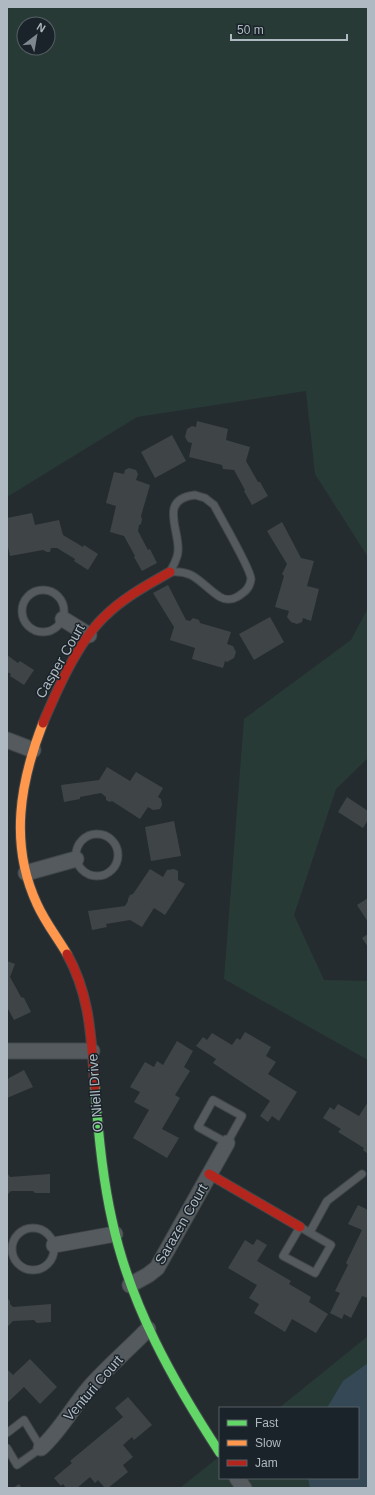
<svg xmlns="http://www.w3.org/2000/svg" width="375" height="1495" font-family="Arial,sans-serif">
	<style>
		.green { fill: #283a36; fill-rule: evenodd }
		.water { fill: #344955 }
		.building { fill: #3f4447 }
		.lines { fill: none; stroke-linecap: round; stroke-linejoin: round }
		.lane-casing { stroke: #42484a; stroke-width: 9 }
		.street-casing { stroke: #42484a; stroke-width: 17 }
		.fast-casing { stroke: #42484a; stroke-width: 11 }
		.slow-casing { stroke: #42484a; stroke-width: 11 }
		.jam-casing { stroke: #42484a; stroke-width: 11 }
		.lane { stroke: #555a5e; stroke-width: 7 }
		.street { stroke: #555a5e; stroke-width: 15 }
		.fast { stroke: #63d668; stroke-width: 9 }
		.slow { stroke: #ff974d; stroke-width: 9 }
		.jam { stroke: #b3261e; stroke-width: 9 }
		.labels { text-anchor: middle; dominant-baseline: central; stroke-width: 3; stroke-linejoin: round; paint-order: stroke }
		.street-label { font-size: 14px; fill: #afb9c1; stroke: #1a2329 }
	</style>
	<rect width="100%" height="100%" fill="#252c2f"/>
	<g class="green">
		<path d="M7,7H368V557L315,474L306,391L137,417L7,497ZM24,24H48V48H24Z"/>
		<path d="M368,608V758L336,789L294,915L324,980L368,981V1060L224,979L244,719L351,640Z"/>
		<path d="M368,1336V1488H180L220,1456V1478H358V1408H279Z"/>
	</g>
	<path class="water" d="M368,1363V1488H310L308,1478H358V1408H327L343,1381Z"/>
	<g class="building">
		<path d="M197,421L228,429L226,440L250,447L246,461L258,482H260L268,496L252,505L244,491L245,490L234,470L223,469L222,465L189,457L192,443L188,442L185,437L187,429L192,426L196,427Z"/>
		<path d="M172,435L186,461L155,478L141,452Z"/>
		<path d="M129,468L136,470L138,474L136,480L150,485L141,516L142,519L141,524L139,525L138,531L148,550L150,549L157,563L142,571L134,557L135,556L124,536L110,532L116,506L106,503L114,472L124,474L125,470Z"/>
		<path d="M32,513L35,525L59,520L63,535L83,547L84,545L98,554L88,570L74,561L75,559L57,548H51L50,552H47L43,550L10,556L7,543V518Z"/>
		<path d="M282,522L301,558L314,561L307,586L319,589L311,621L303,618L302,622L297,624L291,622L287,617L289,611L275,607L284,576L282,574L287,564L267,531Z"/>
		<path d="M168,585L186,620L190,621L193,618L199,620L200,623L231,632L227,644L233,646L236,652L234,658L227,662L225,661L223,668L192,659L195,648L170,640L174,627L153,593Z"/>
		<path d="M270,617L284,642L254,660L239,634Z"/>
		<path d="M7,655L18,663L20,661L34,670L24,685L10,676L11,674L7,672Z"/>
		<path d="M107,767L130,781L136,772L163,788L158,797L161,799L162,805L160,809L153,810L148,807L140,819L112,801L110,802L106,800V797L101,793L80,797V799L64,802L61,785L99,780Z"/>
		<path d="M347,797L368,811V820L363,828L338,812Z"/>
		<path d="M174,821L181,856L151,861L145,827Z"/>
		<path d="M150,869L163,877L167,870L174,869L178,871V880L185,884L165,915L154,908L142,927L130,920L106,924L107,927L92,930L88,911L125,906L128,901V899L130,895L133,894Z"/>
		<path d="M368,898V922L357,905Z"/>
		<path d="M368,934V947L362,938Z"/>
		<path d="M7,961L15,964L10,977L21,997L24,998L31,1012L14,1020L7,1007Z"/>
		<path d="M245,1032L271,1047L266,1056L276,1062L268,1074L297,1092L279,1121L272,1116L268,1122L260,1116L270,1101L213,1063L216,1059L196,1046L203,1037L207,1040L212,1033L232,1045L237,1038L240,1040Z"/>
		<path d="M177,1041L193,1051L184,1067L190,1071L175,1095L180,1098L162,1129L179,1138L167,1158L133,1138L149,1110L134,1102L140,1092L130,1087L145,1062L154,1067L157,1061L163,1065Z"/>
		<path d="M24,1070L33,1087L7,1098V1081L9,1078Z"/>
		<path d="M368,1102V1154L363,1150L364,1148L338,1132L341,1129L323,1118L330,1107L334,1110L338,1104L359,1116Z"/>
		<path d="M7,1173L10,1177L50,1174V1193H35L33,1191H11L7,1195Z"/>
		<path d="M358,1205L368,1210V1298L362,1296L351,1318L344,1314L342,1319L330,1313L340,1293L335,1291L348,1265L346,1263L362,1230L348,1224Z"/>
		<path d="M257,1239L267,1245L257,1261L291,1281L289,1284L311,1297L309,1302L328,1314L316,1333L292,1319L285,1332L254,1313L259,1304L249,1298L257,1285L228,1268L245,1240L253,1245Z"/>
		<path d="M7,1298L10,1301V1304L13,1307L51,1304V1322L37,1323L34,1320L13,1321L7,1327Z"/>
		<path d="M30,1359L57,1387L40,1404L24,1387L7,1403V1369L13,1375Z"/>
		<path d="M128,1397L152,1425L134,1440L132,1437L123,1445L133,1457L123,1465L128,1472L108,1488H105L98,1480L95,1483L90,1477L77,1488H66L63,1484L61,1486L54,1478L72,1463L70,1461L123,1417L115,1408Z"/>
		<path d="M19,1484L22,1488H13Z"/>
	</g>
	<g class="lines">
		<defs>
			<g id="lane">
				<path d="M195,495L205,498L214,505C220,517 251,569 251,579C250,588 245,592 237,597C232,600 225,600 220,597C201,585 195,569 170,572C173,566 178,558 178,551C180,530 158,499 195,495Z"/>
				<circle cx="43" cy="611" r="21"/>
				<circle cx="97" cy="855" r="21"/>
				<path d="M213,1100L242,1116L227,1143L198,1127Z"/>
				<path d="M300,1227L331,1245L315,1273L283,1256Z"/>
				<circle cx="33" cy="1249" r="21"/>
				<path d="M310,1232L327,1201L362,1174"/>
				<path d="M7,1433L24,1420L41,1448L17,1465L7,1448"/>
			</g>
			<g id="street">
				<path d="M63,619L89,635"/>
				<path d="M7,740L33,750"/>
				<path d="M26,873L76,859"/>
				<path d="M7,1051H92"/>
				<path d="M54,1245L115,1234"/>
				<path d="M130,1285L148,1275L157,1268L227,1143"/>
				<path d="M41,1448C60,1431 72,1408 89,1388C107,1367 129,1349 148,1329"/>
				<path d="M237,1478L244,1488"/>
			</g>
			<path id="fast" d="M95,1087C98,1132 102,1176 112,1220C130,1305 173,1381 220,1453"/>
			<path id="slow" d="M43,723C20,782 9,844 37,904C45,922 57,937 67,954"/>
			<g id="jam">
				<path d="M43,723C57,690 78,642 104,617C123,598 147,585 170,572"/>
				<path d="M67,954C91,997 91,1040 95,1087"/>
				<path d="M209,1174L300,1227"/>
			</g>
		</defs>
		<use href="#lane" class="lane-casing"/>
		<use href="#street" class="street-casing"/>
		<use href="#fast" class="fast-casing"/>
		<use href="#slow" class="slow-casing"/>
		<use href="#jam" class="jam-casing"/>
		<use href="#lane" class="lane"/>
		<use href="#street" class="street"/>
		<use href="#fast" class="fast"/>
		<use href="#slow" class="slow"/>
		<use href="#jam" class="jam"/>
	</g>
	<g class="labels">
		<g class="street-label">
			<text transform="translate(60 661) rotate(-60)">Casper Court</text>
			<text transform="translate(95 1093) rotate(-94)">O Niell Drive</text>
			<text transform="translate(181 1224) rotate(-60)">Sarazen Court</text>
			<text transform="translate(93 1388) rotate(-49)">Venturi Court</text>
		</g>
	</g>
	<rect width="375" height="1495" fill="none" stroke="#afb9c1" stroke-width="16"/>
	<rect x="219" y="1407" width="140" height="72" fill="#1a2329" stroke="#565f66"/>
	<rect x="227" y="1420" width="20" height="6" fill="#63d668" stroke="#565f66"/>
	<text x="255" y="1427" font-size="12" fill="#afb9c1">Fast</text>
	<rect x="227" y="1440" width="20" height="6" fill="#ff974d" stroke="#565f66"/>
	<text x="255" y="1447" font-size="12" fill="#afb9c1">Slow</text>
	<rect x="227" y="1460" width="20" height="6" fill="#b3261e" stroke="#565f66"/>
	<text x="255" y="1467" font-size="12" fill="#afb9c1">Jam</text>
	<g transform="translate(36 36) rotate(31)"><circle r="19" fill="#1a2329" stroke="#565f66"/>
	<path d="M0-3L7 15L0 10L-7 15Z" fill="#7f888e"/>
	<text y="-6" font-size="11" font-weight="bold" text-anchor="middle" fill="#afb9c1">N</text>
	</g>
	<path d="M231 34v6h116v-6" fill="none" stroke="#afb9c1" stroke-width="2"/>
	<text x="237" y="34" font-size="12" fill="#afb9c1" stroke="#1a2329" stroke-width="3" paint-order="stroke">50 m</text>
</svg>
